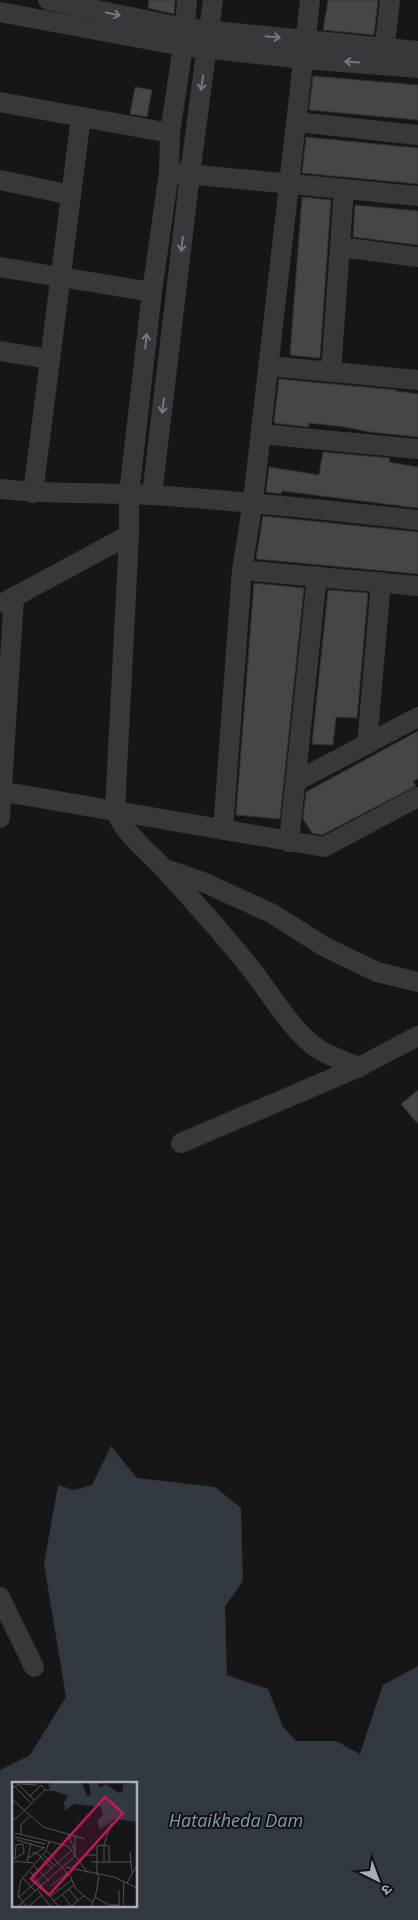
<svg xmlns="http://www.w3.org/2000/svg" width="418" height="1920" font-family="'Open Sans','Noto Sans Devanagari',sans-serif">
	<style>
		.water { fill: #32383f; fill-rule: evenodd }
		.building { fill: #46464a; stroke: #313134 }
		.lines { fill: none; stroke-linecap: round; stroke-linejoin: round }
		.minor { stroke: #38383c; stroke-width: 20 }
		.oneway { stroke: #77787f }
		.labels { text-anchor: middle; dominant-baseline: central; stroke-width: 4; stroke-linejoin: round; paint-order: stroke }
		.water-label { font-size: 18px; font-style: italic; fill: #8699ad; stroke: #111113 }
		.inset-road { fill: none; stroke: #515257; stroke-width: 1 }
		.view { fill: #c2185b; fill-opacity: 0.15; stroke: #c2185b; stroke-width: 2.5 }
		.inset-edge { fill: none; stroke: #aaadb6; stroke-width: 2.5 }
	</style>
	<rect width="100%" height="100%" fill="#161618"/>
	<path class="water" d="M111,1446L137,1478L215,1487L241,1508L243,1581L225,1607L227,1675L268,1689L283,1727L296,1741H336L360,1754L383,1685L418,1666V1920H0V1770L30,1755L66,1697L44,1564L58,1485L74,1490L92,1485ZM14,1784H136V1906H14Z"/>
	<g class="building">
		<path d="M149,0H175L174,14L148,8Z"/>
		<path d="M328,0H378L374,35L323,30Z"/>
		<path d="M313,76L418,85V120L309,110Z"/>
		<path d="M135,87L152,90L147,117L130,114Z"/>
		<path d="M306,137L418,148V184L302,173Z"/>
		<path d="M302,197L331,200L320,358L290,355Z"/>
		<path d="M355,205L418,211V245L353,237Z"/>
		<path d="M279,379L397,390L396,391L418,394V437L370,432L345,427L309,423L308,427L274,423Z"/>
		<path d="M323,452L390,458L389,462L418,467V508L282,491L281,494L266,492L269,467L319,475Z"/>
		<path d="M263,516L418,532V574L256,559Z"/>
		<path d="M254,583L304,588L280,819L236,815Z"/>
		<path d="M328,590L368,593L357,718L336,717L333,745L312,744Z"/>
		<path d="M418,731V779L413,781L416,786L322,835L312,833L303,819L306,792Z"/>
		<path d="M418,1090V1124L401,1104Z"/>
	</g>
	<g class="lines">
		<g class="minor">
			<path d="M48,0L184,28L418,51"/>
			<path d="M187,0L183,46L170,133L169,172L152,292L129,494V535L115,810C125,835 148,851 166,871C193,900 219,930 244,960C267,987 287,1025 314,1046C327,1056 344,1061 359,1067"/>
			<path d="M0,12L183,46L304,59L418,68"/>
			<path d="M383,60L390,0"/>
			<path d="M0,102L170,133"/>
			<path d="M297,122L418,135"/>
			<path d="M176,173L418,196"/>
			<path d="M0,180L71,195"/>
			<path d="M340,247L418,257"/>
			<path d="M0,267L152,292"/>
			<path d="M0,351L50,359"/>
			<path d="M269,366L418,380"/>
			<path d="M331,372L344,189"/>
			<path d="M261,434L418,449"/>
			<path d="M0,489C51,495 101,492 152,495C241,501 329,510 418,520"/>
			<path d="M33,493L81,117"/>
			<path d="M152,495L190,174L213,0"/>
			<path d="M242,570L418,586"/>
			<path d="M3,603L129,535"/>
			<path d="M367,744L381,582"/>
			<path d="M295,782L418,717"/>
			<path d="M0,791L324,847L418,797"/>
			<path d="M0,818L14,597"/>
			<path d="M223,830L242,570L253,501L310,0"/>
			<path d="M289,842L317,576"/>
			<path d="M165,869L203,882L271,913L325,947L377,972L418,982"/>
			<path d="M181,1143L359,1067L418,1036"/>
			<path d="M0,1597L34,1667"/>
		</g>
	</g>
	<defs><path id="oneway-shaft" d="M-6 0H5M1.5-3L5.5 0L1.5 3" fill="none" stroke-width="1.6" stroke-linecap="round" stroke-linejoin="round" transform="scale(1.25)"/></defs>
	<g class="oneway">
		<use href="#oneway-shaft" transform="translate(113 14) rotate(12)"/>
		<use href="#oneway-shaft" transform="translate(273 37) rotate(5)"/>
		<use href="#oneway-shaft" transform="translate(352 62) rotate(-176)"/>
		<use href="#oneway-shaft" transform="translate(202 83) rotate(98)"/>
		<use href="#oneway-shaft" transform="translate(182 244) rotate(97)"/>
		<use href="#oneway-shaft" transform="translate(146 341) rotate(-84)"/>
		<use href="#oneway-shaft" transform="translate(163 406) rotate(97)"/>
	</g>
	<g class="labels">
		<g class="water-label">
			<text x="236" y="1820">Hataikheda Dam</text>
		</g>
	</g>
	<g transform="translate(12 1782)">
		<rect width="125" height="125" fill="#161618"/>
		<path d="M39,0L70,1L75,14L79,13L77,0H86L88,6L94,2L107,11L111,10V3L125,0V40L103,37L88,47L85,39L91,33L89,25L63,22L53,28L52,20L56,14L39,8L36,4Z" fill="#32383f"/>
		<path class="inset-road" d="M7,3L23,19M3,5L20,22M0,6L7,2L25,3M18,14L29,3L33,8H41L45,0M0,17L31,45L73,57M0,37H4L33,8M3,51L56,64L76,91M56,52L63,69M9,53V43L17,34M3,55L33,62M5,58L32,66M92,63L97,64V80M35,69L58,94L64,107L81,121M118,69L120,91M20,70L26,72L40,87M32,73L43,84M15,77L33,65M0,78L12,71L11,62L4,63L3,76M0,79L21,81M15,80L19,61M79,80H119M92,80V63L99,41M21,83L37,99M53,85L102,95L125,106M59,87L73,73H85M18,90L47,125M20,93L34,81M85,93V64L92,63M11,96L23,109M115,101L125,83M38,105L55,91M25,107L39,125M57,107L66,119M50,112L59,124M39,114L60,98M7,115L59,69M83,115L97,123H107M42,119L62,103M6,124L63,74V54M15,125L6,114L9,98L34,69L37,60M16,125L30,113M58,125L72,114M79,125L84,112L87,93M107,125V108M111,125L112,99"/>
		<path class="view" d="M93,15L111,31L37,113L19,97Z"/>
		<rect width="125" height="125" class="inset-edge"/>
	</g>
	<g transform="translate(378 1880) rotate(138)" stroke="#111113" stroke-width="4" paint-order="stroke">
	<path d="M0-4L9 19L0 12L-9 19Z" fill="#aaadb6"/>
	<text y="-8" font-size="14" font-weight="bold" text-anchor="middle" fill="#aaadb6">उ</text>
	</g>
</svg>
